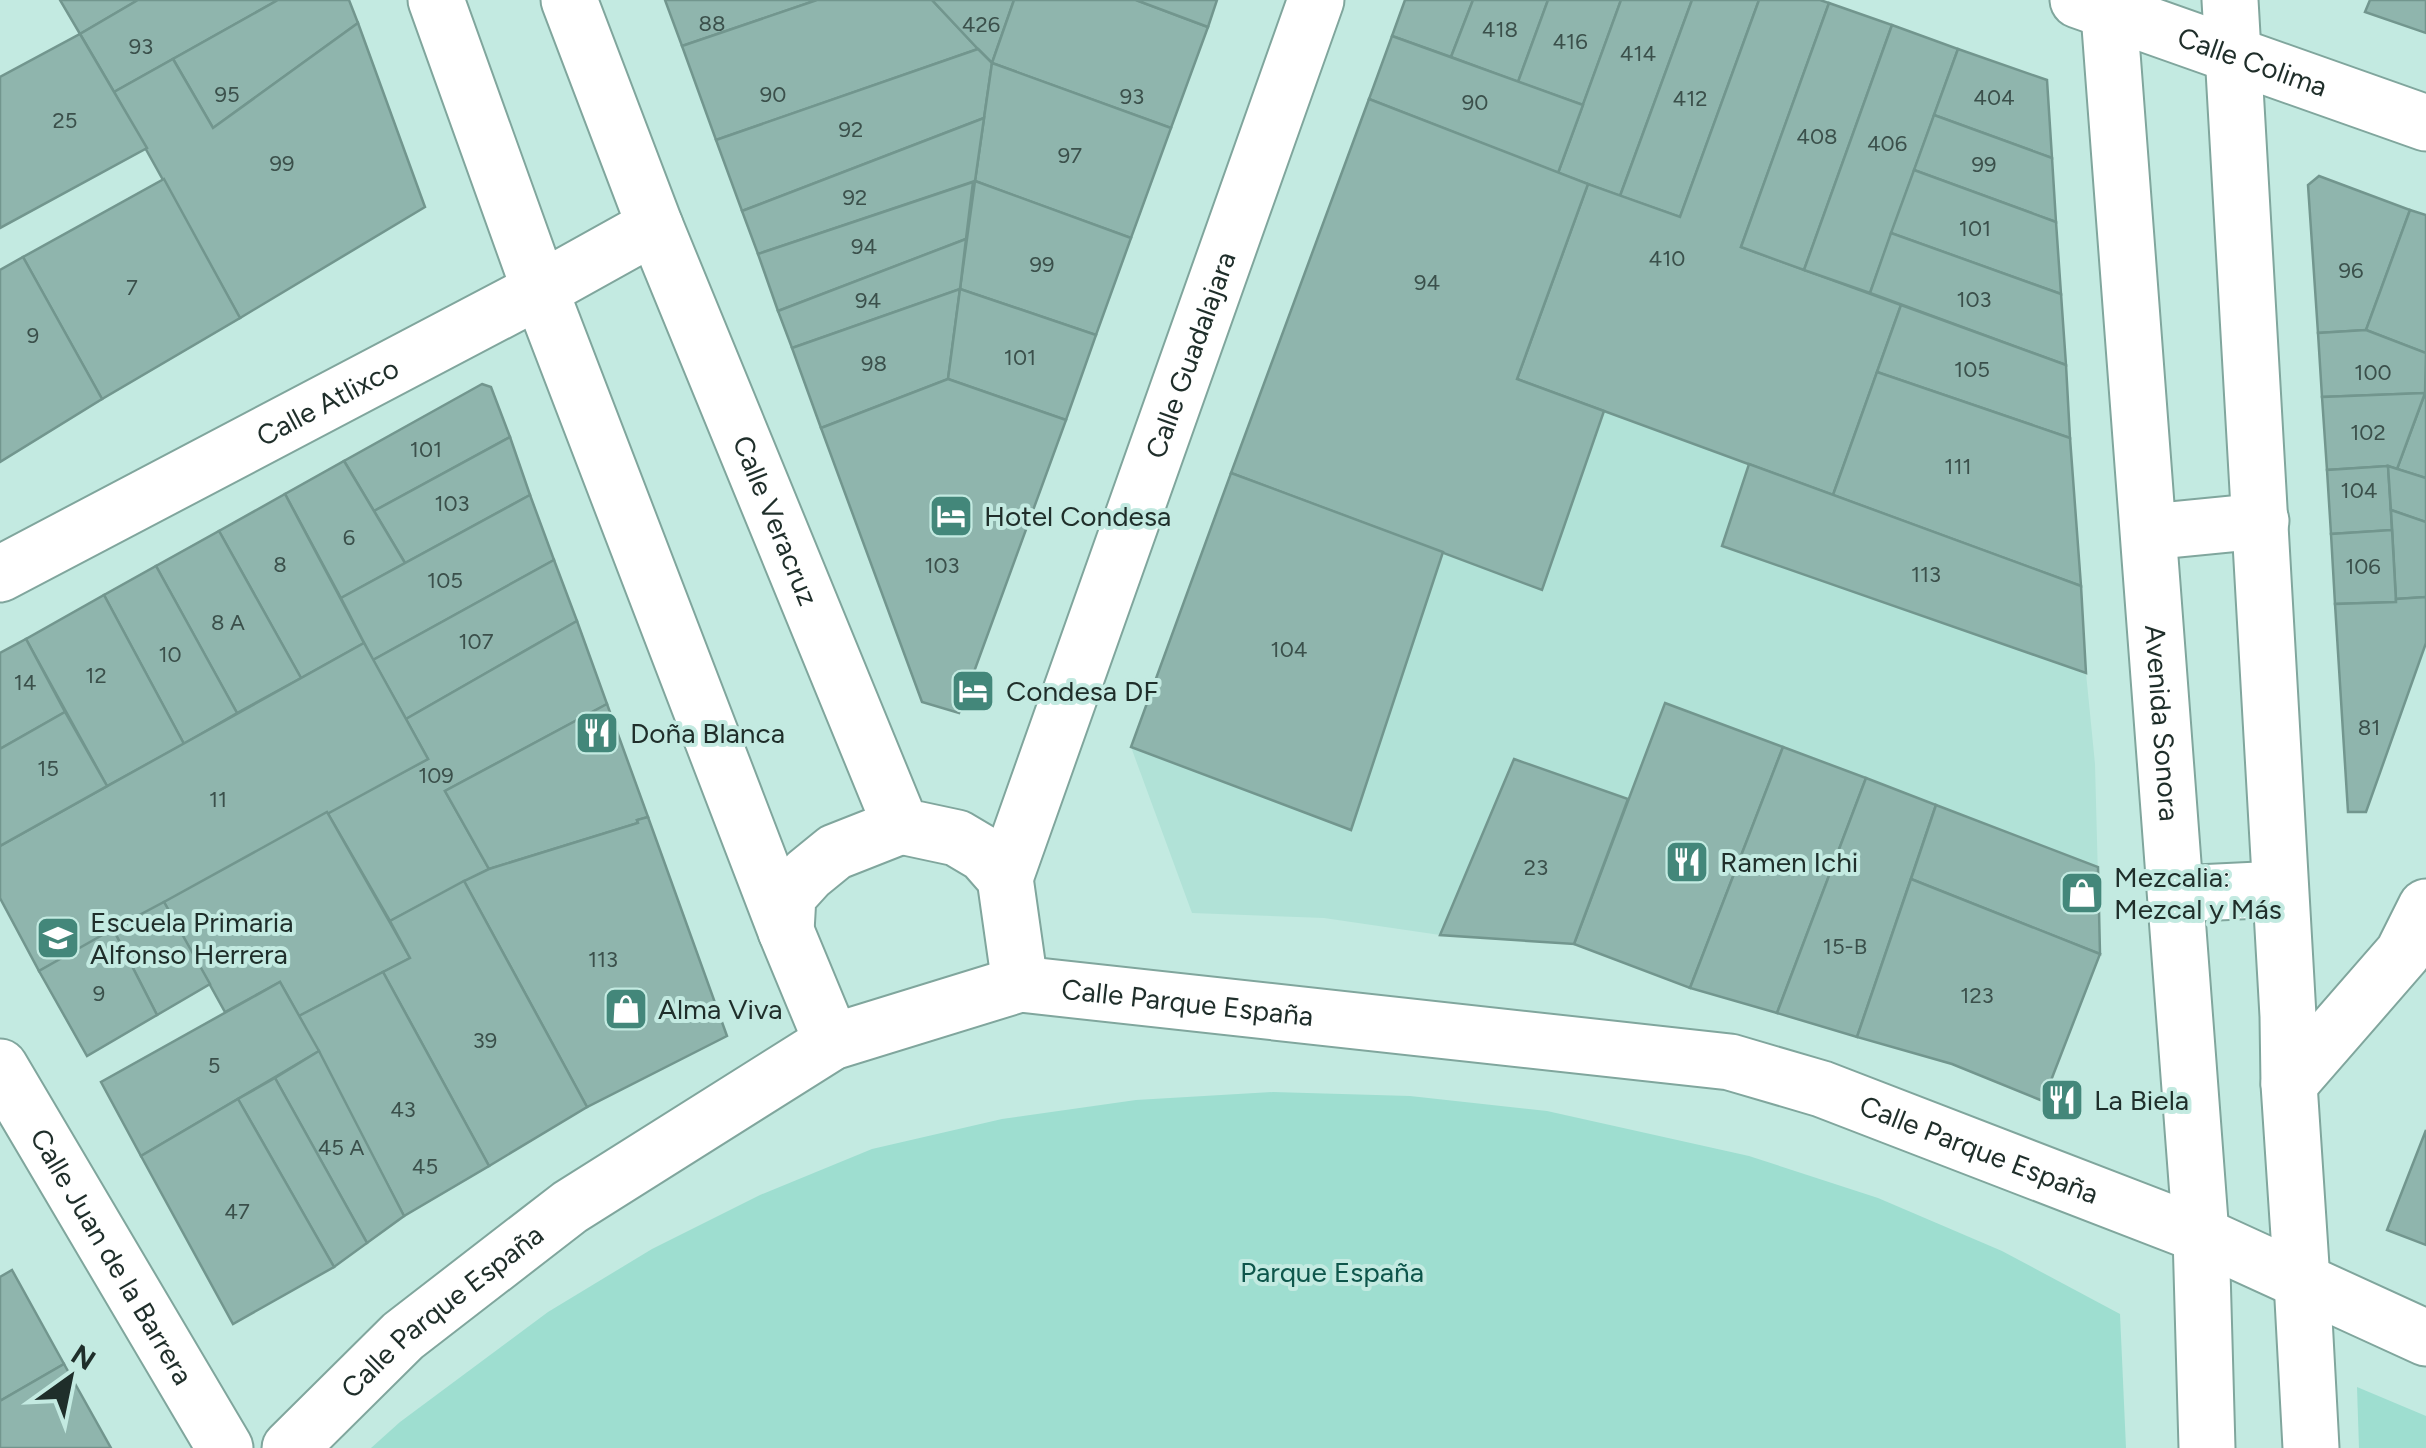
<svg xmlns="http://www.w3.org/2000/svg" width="2426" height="1448" font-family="Figtree,sans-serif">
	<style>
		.built { fill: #b1e2d7 }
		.green { fill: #9eded0 }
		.building { fill: #8fb5ad; stroke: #72968e; stroke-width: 2.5 }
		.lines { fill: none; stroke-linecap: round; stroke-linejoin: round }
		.minor-casing { stroke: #80a69d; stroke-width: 59 }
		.tertiary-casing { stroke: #80a69d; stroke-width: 59 }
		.secondary-casing { stroke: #80a69d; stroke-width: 59 }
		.minor { stroke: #fff; stroke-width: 55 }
		.tertiary { stroke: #fff; stroke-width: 55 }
		.secondary { stroke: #fff; stroke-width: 55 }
		.labels { text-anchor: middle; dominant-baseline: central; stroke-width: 8; stroke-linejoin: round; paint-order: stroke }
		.number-label { font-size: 22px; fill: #3b504b }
		.street-label { font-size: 28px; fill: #1f2e2a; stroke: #c3eae1 }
		.poi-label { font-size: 28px; fill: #1f2e2a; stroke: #c3eae1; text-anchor: start }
		.park-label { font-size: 28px; fill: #0e564b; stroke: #c3eae1 }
	</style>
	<rect width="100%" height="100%" fill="#c3eae1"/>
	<path class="built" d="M1405,0H1820L2047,80L2086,673L2095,764L2100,954L2043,1101L1952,1064L1690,988L1574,944L1440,935L1324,918L1192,913L1131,747Z"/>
	<g class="green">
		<path d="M1273,1092L1410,1096L1547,1111L1749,1156L1878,1198L2002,1251L2120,1314L2126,1448H371L400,1422L548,1312L652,1249L760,1195L872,1149L1002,1119L1136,1100Z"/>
		<path d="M2357,1387L2426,1416V1448H2359Z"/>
	</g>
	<g class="building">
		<path d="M60,0H138L80,34Z"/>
		<path d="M138,0H278L114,92L80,34Z"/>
		<path d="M278,0H349L358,23L213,128L173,59Z"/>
		<path d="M665,0H817L682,46Z"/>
		<path d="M817,0H932L978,49L716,140L682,46Z"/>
		<path d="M932,0H1014L992,63L978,49Z"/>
		<path d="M1014,0H1136L1208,27L1171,128L992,63Z"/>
		<path d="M1136,0H1217L1208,27Z"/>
		<path d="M1405,0H1473L1451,57L1392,36Z"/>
		<path d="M1473,0H1548L1518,82L1451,57Z"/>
		<path d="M1548,0H1621L1583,105L1518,82Z"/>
		<path d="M1621,0H1692L1620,196L1558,173Z"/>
		<path d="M1692,0H1759L1680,217L1620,196Z"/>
		<path d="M1759,0H1820L1829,3L1741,247L1901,305L1833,495L1517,379L1588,184L1680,217Z"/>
		<path d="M2370,0H2426V33L2365,12Z"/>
		<path d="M1829,3L1892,25L1804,270L1741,247Z"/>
		<path d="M358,23L425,207L240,318L114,92L173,59L213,128Z"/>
		<path d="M1892,25L1958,49L1870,293L1804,270Z"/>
		<path d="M80,34L147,148L0,228V77Z"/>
		<path d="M1392,36L1583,105L1558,173L1369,99Z"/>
		<path d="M978,49L992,63L984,118L742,211L716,140Z"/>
		<path d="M1958,49L2047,80L2052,158L1934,115Z"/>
		<path d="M992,63L1171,128L1131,238L975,181Z"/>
		<path d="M1369,99L1588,184L1517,379L1604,411L1542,590L1231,473Z"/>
		<path d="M1934,115L2052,158L2056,222L1914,170Z"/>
		<path d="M984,118L975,181L758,254L742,211Z"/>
		<path d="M1914,170L2056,222L2061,294L1891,233Z"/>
		<path d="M2319,176L2410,210L2366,330L2318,333L2308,185Z"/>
		<path d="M164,179L240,318L102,399L23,257Z"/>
		<path d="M975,181L1131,238L1096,335L960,289Z"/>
		<path d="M973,182L966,239L778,311L758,254Z"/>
		<path d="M2410,210L2426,215V353L2366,330Z"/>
		<path d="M1891,233L2061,294L2066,365L1870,293Z"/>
		<path d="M966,239L960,289L792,348L778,311Z"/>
		<path d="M23,257L102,399L0,462V270Z"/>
		<path d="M960,289L948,379L821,428L792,348Z"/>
		<path d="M960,289L1096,335L1066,420L948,379Z"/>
		<path d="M1901,305L2066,365L2070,438L1877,372Z"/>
		<path d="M2366,330L2426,353L2425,393L2322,397L2318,333Z"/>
		<path d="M1877,372L2070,438L2081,586L1833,495Z"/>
		<path d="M948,379L1066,420L959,713L922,702L821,428Z"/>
		<path d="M482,384L491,387L510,437L374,511L344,461Z"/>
		<path d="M2426,391V478L2397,469Z"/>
		<path d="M2425,393L2397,469L2388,466L2327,470L2322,397Z"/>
		<path d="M510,437L530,495L405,563L374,511Z"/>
		<path d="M344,461L405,563L341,598L285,494Z"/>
		<path d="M1749,464L2081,586L2086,673L1722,546Z"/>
		<path d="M2388,466L2392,530L2331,534L2327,470Z"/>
		<path d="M2388,466L2426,478V522L2391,510Z"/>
		<path d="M1231,473L1443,552L1351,830L1131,747Z"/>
		<path d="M285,494L364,643L301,678L219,531Z"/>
		<path d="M530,495L554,560L373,660L341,598Z"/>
		<path d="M2391,510L2426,522V597L2396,599Z"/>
		<path d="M2392,530L2396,602L2335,604L2331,534Z"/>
		<path d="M219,531L301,678L237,713L156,566Z"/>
		<path d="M554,560L577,621L406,719L373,660Z"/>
		<path d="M156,566L237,713L184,744L104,595Z"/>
		<path d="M104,595L184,744L107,786L26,639Z"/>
		<path d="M2426,597V643L2366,812H2348L2335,604L2396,602V599Z"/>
		<path d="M577,621L607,704L445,791L489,869L390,921L327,812L428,759L406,719Z"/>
		<path d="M26,639L65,712L0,749V653Z"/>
		<path d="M364,643L428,759L39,971L0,898V846Z"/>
		<path d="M1665,703L1783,747L1690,988L1574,944Z"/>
		<path d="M607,704L648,817L637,820L638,823L489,869L445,791Z"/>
		<path d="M65,712L107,786L0,846V749Z"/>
		<path d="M1783,747L1866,778L1777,1013L1690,988Z"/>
		<path d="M1514,759L1628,799L1574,944L1440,935Z"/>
		<path d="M1866,778L1936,805L1857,1037L1777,1013Z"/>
		<path d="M1936,805L2098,867L2100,954L1911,879Z"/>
		<path d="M327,812L410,958L299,1016L280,982L225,1012L164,902Z"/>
		<path d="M648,817L727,1036L587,1107L464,881L489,869L638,823L637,820Z"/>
		<path d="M1911,879L2100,954L2043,1101L1952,1064L1857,1037Z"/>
		<path d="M464,881L587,1107L489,1166L383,972L410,958L390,921Z"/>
		<path d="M164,902L210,984L157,1015L113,929Z"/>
		<path d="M113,929L157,1015L87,1056L39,971Z"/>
		<path d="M383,972L489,1166L404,1216L299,1016Z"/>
		<path d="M280,982L319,1051L141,1156L101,1082Z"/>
		<path d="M319,1051L404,1216L367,1243L275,1078Z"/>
		<path d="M275,1078L367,1243L334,1267L238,1099Z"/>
		<path d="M238,1099L334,1267L233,1324L141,1156Z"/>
		<path d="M2426,1130V1245L2387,1230Z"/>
		<path d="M12,1270L64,1364L0,1401V1277Z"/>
		<path d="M64,1364L111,1448H0V1401Z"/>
	</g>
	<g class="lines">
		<defs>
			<g id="minor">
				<path id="s1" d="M2078,0L2426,123"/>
				<path id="s2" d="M0,574L540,290L655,226"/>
				<path id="s3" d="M1005,878L1316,0"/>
				<path id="s4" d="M0,1067L225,1448"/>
				<path d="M2289,1084L2403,953L2426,907"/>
			</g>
			<g id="tertiary">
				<path d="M436,0L540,290L786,931L832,1042"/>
				<path id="s5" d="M569,0L655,226L901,826L957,838L984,854L1005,878L1020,984"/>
				<path d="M786,931L788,896L808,874L835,852L901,826"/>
			</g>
			<g id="secondary">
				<path id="s6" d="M2108,0L2201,1235L2207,1448"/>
				<path d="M2230,0L2288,1016L2289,1084L2302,1281L2311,1448"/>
				<path d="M2149,532L2261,521"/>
				<path d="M2176,894L2280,889"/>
				<path id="s7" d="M290,1448L403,1336L570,1207L832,1042L1020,984L1730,1062L1822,1089L2201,1235L2426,1338"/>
			</g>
		</defs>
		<use href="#minor" class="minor-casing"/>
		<use href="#tertiary" class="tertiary-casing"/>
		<use href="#secondary" class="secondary-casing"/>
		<use href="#minor" class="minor"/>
		<use href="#tertiary" class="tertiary"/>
		<use href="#secondary" class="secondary"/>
	</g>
	<defs>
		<symbol id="hotel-square" viewBox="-11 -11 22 22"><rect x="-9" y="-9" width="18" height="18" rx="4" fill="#43877a" stroke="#c3eae1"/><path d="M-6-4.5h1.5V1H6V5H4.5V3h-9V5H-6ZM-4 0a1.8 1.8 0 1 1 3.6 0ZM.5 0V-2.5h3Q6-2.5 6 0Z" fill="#fff"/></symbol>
		<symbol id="restaurant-square" viewBox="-11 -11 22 22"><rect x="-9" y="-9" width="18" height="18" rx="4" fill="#43877a" stroke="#c3eae1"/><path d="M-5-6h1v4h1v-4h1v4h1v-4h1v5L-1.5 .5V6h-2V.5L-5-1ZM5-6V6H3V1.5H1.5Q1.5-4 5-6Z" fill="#fff"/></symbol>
		<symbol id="shop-square" viewBox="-11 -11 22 22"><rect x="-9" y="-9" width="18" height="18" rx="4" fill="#43877a" stroke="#c3eae1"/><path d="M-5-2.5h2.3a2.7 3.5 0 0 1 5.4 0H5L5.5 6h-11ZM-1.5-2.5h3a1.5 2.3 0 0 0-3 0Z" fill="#fff"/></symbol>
		<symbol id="school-square" viewBox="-11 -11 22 22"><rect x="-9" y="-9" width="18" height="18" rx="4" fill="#43877a" stroke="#c3eae1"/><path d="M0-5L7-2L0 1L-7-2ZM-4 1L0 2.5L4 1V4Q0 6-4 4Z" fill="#fff"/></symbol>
	</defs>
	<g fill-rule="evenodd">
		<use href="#hotel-square" x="926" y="491" width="50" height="50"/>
		<use href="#hotel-square" x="948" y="666" width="50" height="50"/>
		<use href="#restaurant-square" x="572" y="708" width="50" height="50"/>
		<use href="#restaurant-square" x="1662" y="837" width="50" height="50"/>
		<use href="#shop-square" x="2057" y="868" width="50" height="50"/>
		<use href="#school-square" x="33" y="913" width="50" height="50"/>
		<use href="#shop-square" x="601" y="984" width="50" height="50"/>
		<use href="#restaurant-square" x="2037" y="1075" width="50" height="50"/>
	</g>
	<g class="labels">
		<g class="number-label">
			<text x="712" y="23">88</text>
			<text x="981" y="24">426</text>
			<text x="1500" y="29">418</text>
			<text x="1570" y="41">416</text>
			<text x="141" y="46">93</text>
			<text x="1638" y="53">414</text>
			<text x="227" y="94">95</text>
			<text x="773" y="94">90</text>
			<text x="1132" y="96">93</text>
			<text x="1994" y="97">404</text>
			<text x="1690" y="98">412</text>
			<text x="1475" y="102">90</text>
			<text x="65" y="120">25</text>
			<text x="851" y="129">92</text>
			<text x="1817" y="136">408</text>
			<text x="1887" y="143">406</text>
			<text x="1070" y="155">97</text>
			<text x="282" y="163">99</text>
			<text x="1984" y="164">99</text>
			<text x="855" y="197">92</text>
			<text x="1975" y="228">101</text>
			<text x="864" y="246">94</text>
			<text x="1667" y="258">410</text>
			<text x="1042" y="264">99</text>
			<text x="2351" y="270">96</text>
			<text x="1427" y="282">94</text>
			<text x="132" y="287">7</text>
			<text x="1974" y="299">103</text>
			<text x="868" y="300">94</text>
			<text x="33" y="335">9</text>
			<text x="1020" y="357">101</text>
			<text x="874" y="363">98</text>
			<text x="1972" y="369">105</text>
			<text x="2373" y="372">100</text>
			<text x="2368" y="432">102</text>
			<text x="426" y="449">101</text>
			<text x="1958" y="466">111</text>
			<text x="2359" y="490">104</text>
			<text x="452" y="503">103</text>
			<text x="349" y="537">6</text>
			<text x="280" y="564">8</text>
			<text x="942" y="565">103</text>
			<text x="2363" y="566">106</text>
			<text x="1926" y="574">113</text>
			<text x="445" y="580">105</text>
			<text x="228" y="622">8 A</text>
			<text x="476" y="641">107</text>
			<text x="1289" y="649">104</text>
			<text x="170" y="654">10</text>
			<text x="96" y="675">12</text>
			<text x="25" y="682">14</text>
			<text x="2369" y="727">81</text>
			<text x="48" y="768">15</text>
			<text x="436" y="775">109</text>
			<text x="218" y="799">11</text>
			<text x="1536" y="867">23</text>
			<text x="1845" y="946">15-B</text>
			<text x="603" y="959">113</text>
			<text x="99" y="993">9</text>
			<text x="1977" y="995">123</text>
			<text x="485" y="1040">39</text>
			<text x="214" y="1065">5</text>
			<text x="403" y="1109">43</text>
			<text x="341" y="1147">45 A</text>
			<text x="425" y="1166">45</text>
			<text x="237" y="1211">47</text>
		</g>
		<g class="street-label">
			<text stroke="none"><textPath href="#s1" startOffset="185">Calle Colima</textPath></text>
			<text stroke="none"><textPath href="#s3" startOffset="555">Calle Guadalajara</textPath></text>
			<text stroke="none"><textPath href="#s2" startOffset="370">Calle Atlixco</textPath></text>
			<text stroke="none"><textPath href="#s5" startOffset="560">Calle Veracruz</textPath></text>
			<text stroke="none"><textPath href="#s6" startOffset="725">Avenida Sonora</textPath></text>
			<text stroke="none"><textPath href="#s7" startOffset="1045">Calle Parque España</textPath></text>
			<text stroke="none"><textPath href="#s7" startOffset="1855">Calle Parque España</textPath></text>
			<text stroke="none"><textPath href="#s4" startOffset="220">Calle Juan de la Barrera</textPath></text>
			<text stroke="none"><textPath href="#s7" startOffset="205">Calle Parque España</textPath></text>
		</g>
		<g class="poi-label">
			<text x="984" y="516">Hotel Condesa</text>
			<text x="1006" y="691">Condesa DF</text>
			<text x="630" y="733">Doña Blanca</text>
			<text x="1720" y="862">Ramen Ichi</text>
			<text x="2114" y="877">Mezcalia:<tspan x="2114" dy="32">Mezcal y Más</tspan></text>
			<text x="90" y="922">Escuela Primaria<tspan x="90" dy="32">Alfonso Herrera</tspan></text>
			<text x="658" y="1009">Alma Viva</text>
			<text x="2094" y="1100">La Biela</text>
		</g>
		<g class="park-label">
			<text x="1332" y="1272">Parque España</text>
		</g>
	</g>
	<g transform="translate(70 1378) rotate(33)" stroke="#c3eae1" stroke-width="8" paint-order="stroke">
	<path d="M0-8L18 38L0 25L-18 38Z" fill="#1f2e2a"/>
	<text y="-15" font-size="28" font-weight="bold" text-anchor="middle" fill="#1f2e2a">N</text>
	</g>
</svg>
